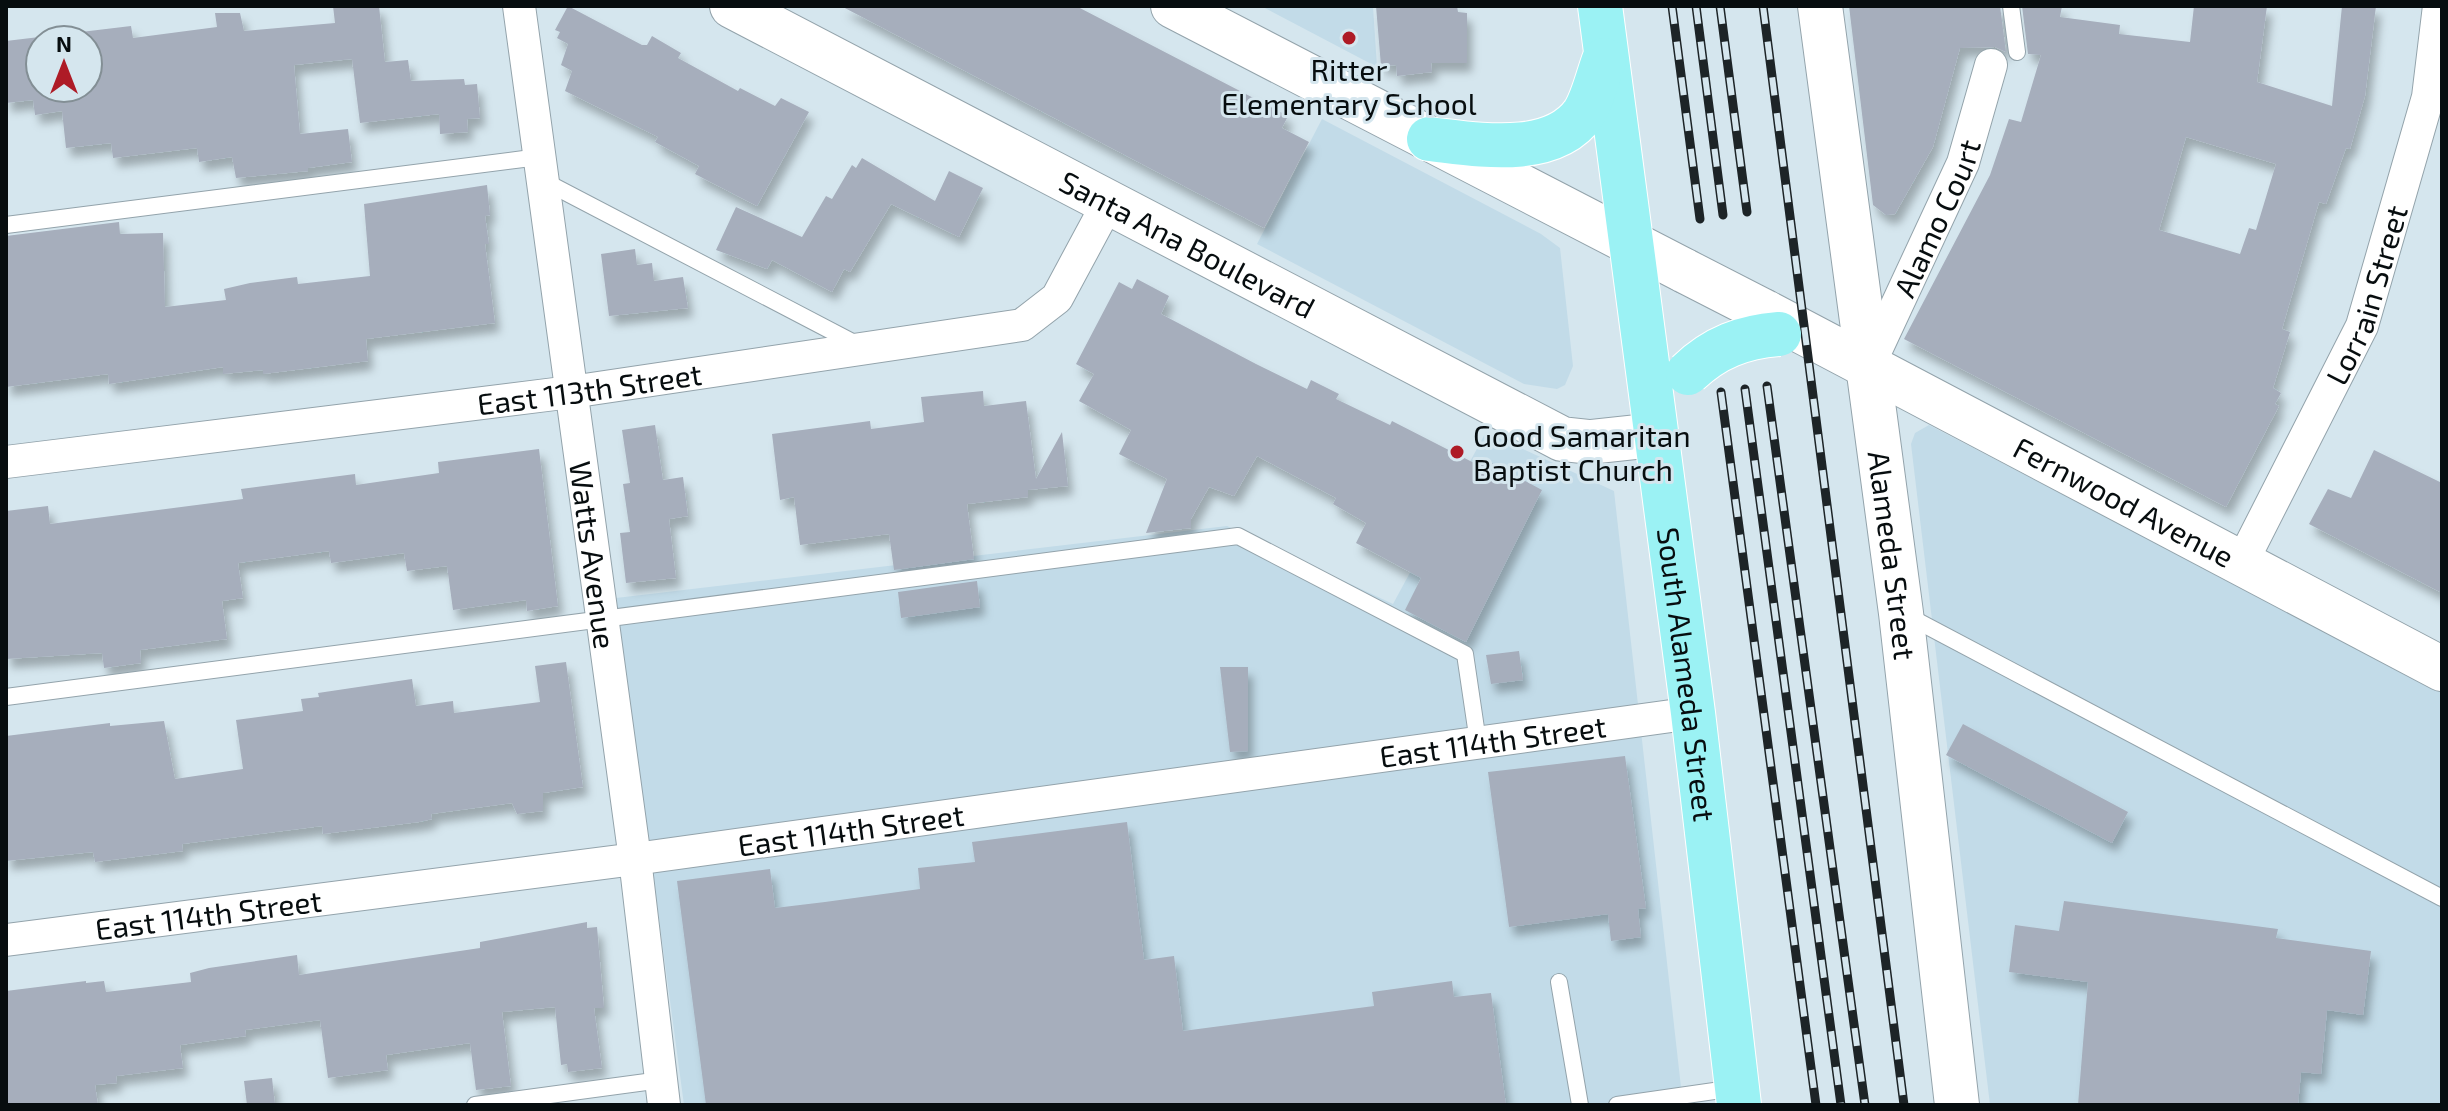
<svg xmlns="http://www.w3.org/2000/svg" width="2448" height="1111" font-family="'Exo 2',sans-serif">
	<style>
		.built { fill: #c2dbe8 }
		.building { fill: #a6aebc; fill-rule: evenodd; filter: url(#shadow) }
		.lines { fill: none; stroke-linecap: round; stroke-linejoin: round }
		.lane-casing { stroke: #93a3ab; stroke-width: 18 }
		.street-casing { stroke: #93a3ab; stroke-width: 34 }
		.secondary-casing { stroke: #93a3ab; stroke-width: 46 }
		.primary-casing { stroke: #fff; stroke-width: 46 }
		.lane { stroke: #fff; stroke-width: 16 }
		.street { stroke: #fff; stroke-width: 32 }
		.secondary { stroke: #fff; stroke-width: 44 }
		.primary { stroke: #9bf2f4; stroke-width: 44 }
		.rail-casing { stroke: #1d2427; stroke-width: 9 }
		.rail { stroke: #d5e6ee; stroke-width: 6; stroke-dasharray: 18; stroke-linecap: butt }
		.secondary-bridge-casing { stroke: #93a3ab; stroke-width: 46; stroke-linecap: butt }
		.primary-bridge-casing { stroke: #fff; stroke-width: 46; stroke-linecap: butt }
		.secondary-bridge { stroke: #fff; stroke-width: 44 }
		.primary-bridge { stroke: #9bf2f4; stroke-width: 44 }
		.poi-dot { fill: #ae1b26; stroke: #d5e6ee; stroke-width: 3 }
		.labels { text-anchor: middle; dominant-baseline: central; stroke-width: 6; stroke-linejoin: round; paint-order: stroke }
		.poi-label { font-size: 30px; fill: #070d0f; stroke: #d5e6ee }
		.street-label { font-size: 30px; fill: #070d0f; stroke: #d5e6ee }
	</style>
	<defs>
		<filter id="shadow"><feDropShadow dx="5" dy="9" stdDeviation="4" flood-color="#0004"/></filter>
	</defs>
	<rect width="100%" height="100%" fill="#d5e6ee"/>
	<g class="built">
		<path d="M1261,6H1385L1386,9L1373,7L1377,67Z"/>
		<path d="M1322,119L1541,234L1560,248L1573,366L1565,385L1557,389L1524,384L1257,244Z"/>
		<path d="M1929,425L2442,691V1105H1990L1911,444L1915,433Z"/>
		<path d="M1486,432L1614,491L1683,1105H684L616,598L1227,526L1393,604Z"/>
	</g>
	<g class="building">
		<path d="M333,6H379L385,62L408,60L411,81L464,79L465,85L477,84L480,118L467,119L468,132L440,134L439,114L360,123L352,59L294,65L300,134L348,129L352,162L308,168V171L236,178L232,157L199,162L197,148L113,158L111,143L66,148L62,111L35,115L33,100L6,103V41L131,26L133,38L217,27L215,13H240L244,31L335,23ZM40,40H88V88H40Z"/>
		<path d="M568,6L642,45H647L652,36L681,53L678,58L738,91L740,88L775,106L781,98L809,112L757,206L695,174L699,166L655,142L658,137L565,91L572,71L561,65L568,44L557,38L560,32L555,30Z"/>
		<path d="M841,6H1076L1288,116L1282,128L1309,142L1264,228Z"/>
		<path d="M1376,6H1457L1458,12L1467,13V63H1431L1432,72L1397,76L1396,65L1381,66Z"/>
		<path d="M1849,6H2000L2006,52L1995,47L1960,48L1933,147L1895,214L1886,215L1873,205Z"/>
		<path d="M2022,6H2062L2060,17L2120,25L2119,34L2190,42L2194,6H2267L2257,82L2332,106L2342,6H2376L2365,96L2350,149L2346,148L2326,204L2319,202L2282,329L2290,332L2273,388L2281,393L2275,404L2279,406L2226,507L1904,339L1990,175L2009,119L2021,122L2041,55L2028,54ZM2186,137L2276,164L2256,230L2249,228L2240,254L2159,230Z"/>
		<path d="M862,158L935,201L949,171L983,188L959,237L891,204L850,272L844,269L832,292L772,260L767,269L716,250L736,207L802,237L826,196L832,199L852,165L856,168Z"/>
		<path d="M487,185L490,215L485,216L489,244H485L495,323L366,339L368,361L263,374V370L223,374V367L109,384L108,374L6,387V236L119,222L120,234L163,233L165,307L226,300L224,289L250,283L297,277L298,284L370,276L364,204Z"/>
		<path d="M635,249L637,265L652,263L654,281L683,277L688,308L609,316L601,254Z"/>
		<path d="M1137,279L1169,296L1161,314L1256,364L1307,389L1311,380L1339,394L1336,399L1390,425L1392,421L1480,466L1484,459L1542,490L1466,642L1405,610L1421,578L1356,543L1366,523L1333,504L1336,498L1257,456L1234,496L1209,487L1191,519V528L1146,533L1167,479L1119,454L1131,430L1079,401L1094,374L1076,364L1119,282L1132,289Z"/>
		<path d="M983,391L984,406L1026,401L1036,479L1062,432L1068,486L1028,490V497L967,504L974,559L894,570L889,534L800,545L794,497L780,500L772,434L870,421L871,429L924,422L921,397Z"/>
		<path d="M655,425L663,480L683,477L688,516L669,519L676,578L626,583L620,533L630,532L623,484L630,483L622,430Z"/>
		<path d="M539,449L558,606L527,611L526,600L453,610L447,566L407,571L404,553L331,563L329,551L238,563L243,598L222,601L227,639L140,650L141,663L104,668L102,653L6,659V511L48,506L50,524L243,499L241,489L355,474L356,485L439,473L438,462Z"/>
		<path d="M2374,450L2442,483V593L2309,524L2328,489L2351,498Z"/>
		<path d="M977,581L980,607L901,618L898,592Z"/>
		<path d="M1519,651L1523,680L1491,684L1486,655Z"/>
		<path d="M566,662L583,787L543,793V811L517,814L512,803L431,814L432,819L419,822L323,834L322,826L182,844L183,851L95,862L93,852L6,861V736L110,723V726L164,721L175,779L243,769L236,720L303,711L301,699L319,697L318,693L412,679L416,706L453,701L454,713L540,702L535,666Z"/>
		<path d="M1220,667H1248V751L1230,752Z"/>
		<path d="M1963,724L2128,812L2112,843L1946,755Z"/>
		<path d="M1625,756L1646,908L1638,909L1641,937L1611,941L1608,914L1509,927L1488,772Z"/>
		<path d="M1127,822L1144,960L1174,956L1183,1031L1374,1006L1372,992L1452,981L1454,997L1491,993L1506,1105H706L677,881L770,869L775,908L825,902L920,889L918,868L975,862L972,842Z"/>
		<path d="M2064,901L2278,929L2276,938L2371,951L2363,1015L2327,1010L2321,1074L2301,1072L2298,1105H2078L2088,982L2009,972L2015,925L2059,931Z"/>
		<path d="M587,922V928L597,927L604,1008H594L602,1068L568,1072L567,1064L561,1065L555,1007L502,1012L511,1086L476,1090L470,1043L386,1055L388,1070L328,1078L320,1020L245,1030L246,1036L180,1045L183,1068L116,1076L117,1083L95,1085L98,1105H6V991L86,981V983L104,981L106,992L191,982L190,973L209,968L297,955L299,975L480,948V942Z"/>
		<path d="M272,1078L275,1105H247L244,1081Z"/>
	</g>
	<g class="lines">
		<defs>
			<g id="lane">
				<path d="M2011,6L2017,52"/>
				<path d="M542,180L860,346"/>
				<path d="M6,225L539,157"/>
				<path d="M1906,615L2442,898"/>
				<path d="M6,697L1238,536L1465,654L1478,742"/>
				<path d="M1559,982L1580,1105"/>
				<path d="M475,1105L661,1080"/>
				<path d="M1617,1105L1735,1088"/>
			</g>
			<g id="street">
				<path id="s1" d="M519,6L635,859L664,1105"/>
				<path id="s2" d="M1869,365L1963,163L1991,65"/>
				<path id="s3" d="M6,462L571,392L1022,325L1057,298L1108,203"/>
				<path id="s4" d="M2241,564L2362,326L2428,97L2439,6"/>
				<path id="s5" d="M6,940L635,859L1693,713"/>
			</g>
			<g id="secondary">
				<path id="s6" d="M732,6L1562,439L1590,442L1655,435"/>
				<path d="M1173,6L1685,271"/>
				<path id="s7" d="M1820,6L1901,613L1957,1105"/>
				<path id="s8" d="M1765,312L2442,669"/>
			</g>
			<g id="primary">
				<path id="s9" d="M1600,6L1693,713L1739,1105"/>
				<path d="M1429,139C1475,144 1552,159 1584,113C1593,99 1598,76 1604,60"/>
			</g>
		</defs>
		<use href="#lane" class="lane-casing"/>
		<use href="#street" class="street-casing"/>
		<use href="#secondary" class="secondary-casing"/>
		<use href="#primary" class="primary-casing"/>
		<use href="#lane" class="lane"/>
		<use href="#street" class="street"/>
		<use href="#secondary" class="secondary"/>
		<use href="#primary" class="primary"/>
		<defs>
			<g id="rail">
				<path d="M1672,6L1700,219"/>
				<path d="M1696,6L1723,215"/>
				<path d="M1720,6L1747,212"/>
				<path d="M1763,6L1904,1105"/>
				<path d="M1767,386L1865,1105"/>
				<path d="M1745,389L1841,1105"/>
				<path d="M1721,392L1816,1105"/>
			</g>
		</defs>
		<use href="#rail" class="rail-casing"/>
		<use href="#rail" class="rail"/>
		<defs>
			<path id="secondary-bridge" d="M1685,271L1765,312"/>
			<path id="primary-bridge" d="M1688,373C1715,347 1743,337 1779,334"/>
		</defs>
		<use href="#secondary-bridge" class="secondary-bridge-casing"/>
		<use href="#primary-bridge" class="primary-bridge-casing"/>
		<use href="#secondary-bridge" class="secondary-bridge"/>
		<use href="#primary-bridge" class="primary-bridge"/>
	</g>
	<g class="poi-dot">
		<circle cx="1349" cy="38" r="8"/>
		<circle cx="1457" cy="452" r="8"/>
	</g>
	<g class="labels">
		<g class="poi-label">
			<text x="1349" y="69">Ritter<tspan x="1349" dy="34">Elementary School</tspan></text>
			<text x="1473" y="435" text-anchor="start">Good Samaritan<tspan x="1473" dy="34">Baptist Church</tspan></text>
		</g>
		<g class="street-label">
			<text stroke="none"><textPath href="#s2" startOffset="162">Alamo Court</textPath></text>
			<text stroke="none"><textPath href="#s6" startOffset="514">Santa Ana Boulevard</textPath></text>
			<text stroke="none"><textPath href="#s4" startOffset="298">Lorrain Street</textPath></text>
			<text stroke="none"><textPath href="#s3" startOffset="588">East 113th Street</textPath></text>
			<text stroke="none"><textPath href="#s8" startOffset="406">Fernwood Avenue</textPath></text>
			<text stroke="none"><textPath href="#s1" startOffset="554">Watts Avenue</textPath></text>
			<text stroke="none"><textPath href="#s7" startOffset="554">Alameda Street</textPath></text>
			<text stroke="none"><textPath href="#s9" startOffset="674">South Alameda Street</textPath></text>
			<text stroke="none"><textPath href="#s5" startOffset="1500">East 114th Street</textPath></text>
			<text stroke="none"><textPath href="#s5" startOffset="852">East 114th Street</textPath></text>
			<text stroke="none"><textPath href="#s5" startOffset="204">East 114th Street</textPath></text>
		</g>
	</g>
	<rect width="2448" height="1111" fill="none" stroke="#070d0f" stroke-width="16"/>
	<g transform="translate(64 64)"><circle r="38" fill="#d5e6ee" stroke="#838f95" stroke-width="2"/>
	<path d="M0-6L14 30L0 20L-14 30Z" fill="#ae1b26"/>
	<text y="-12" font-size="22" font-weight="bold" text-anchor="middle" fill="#070d0f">N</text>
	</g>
</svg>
